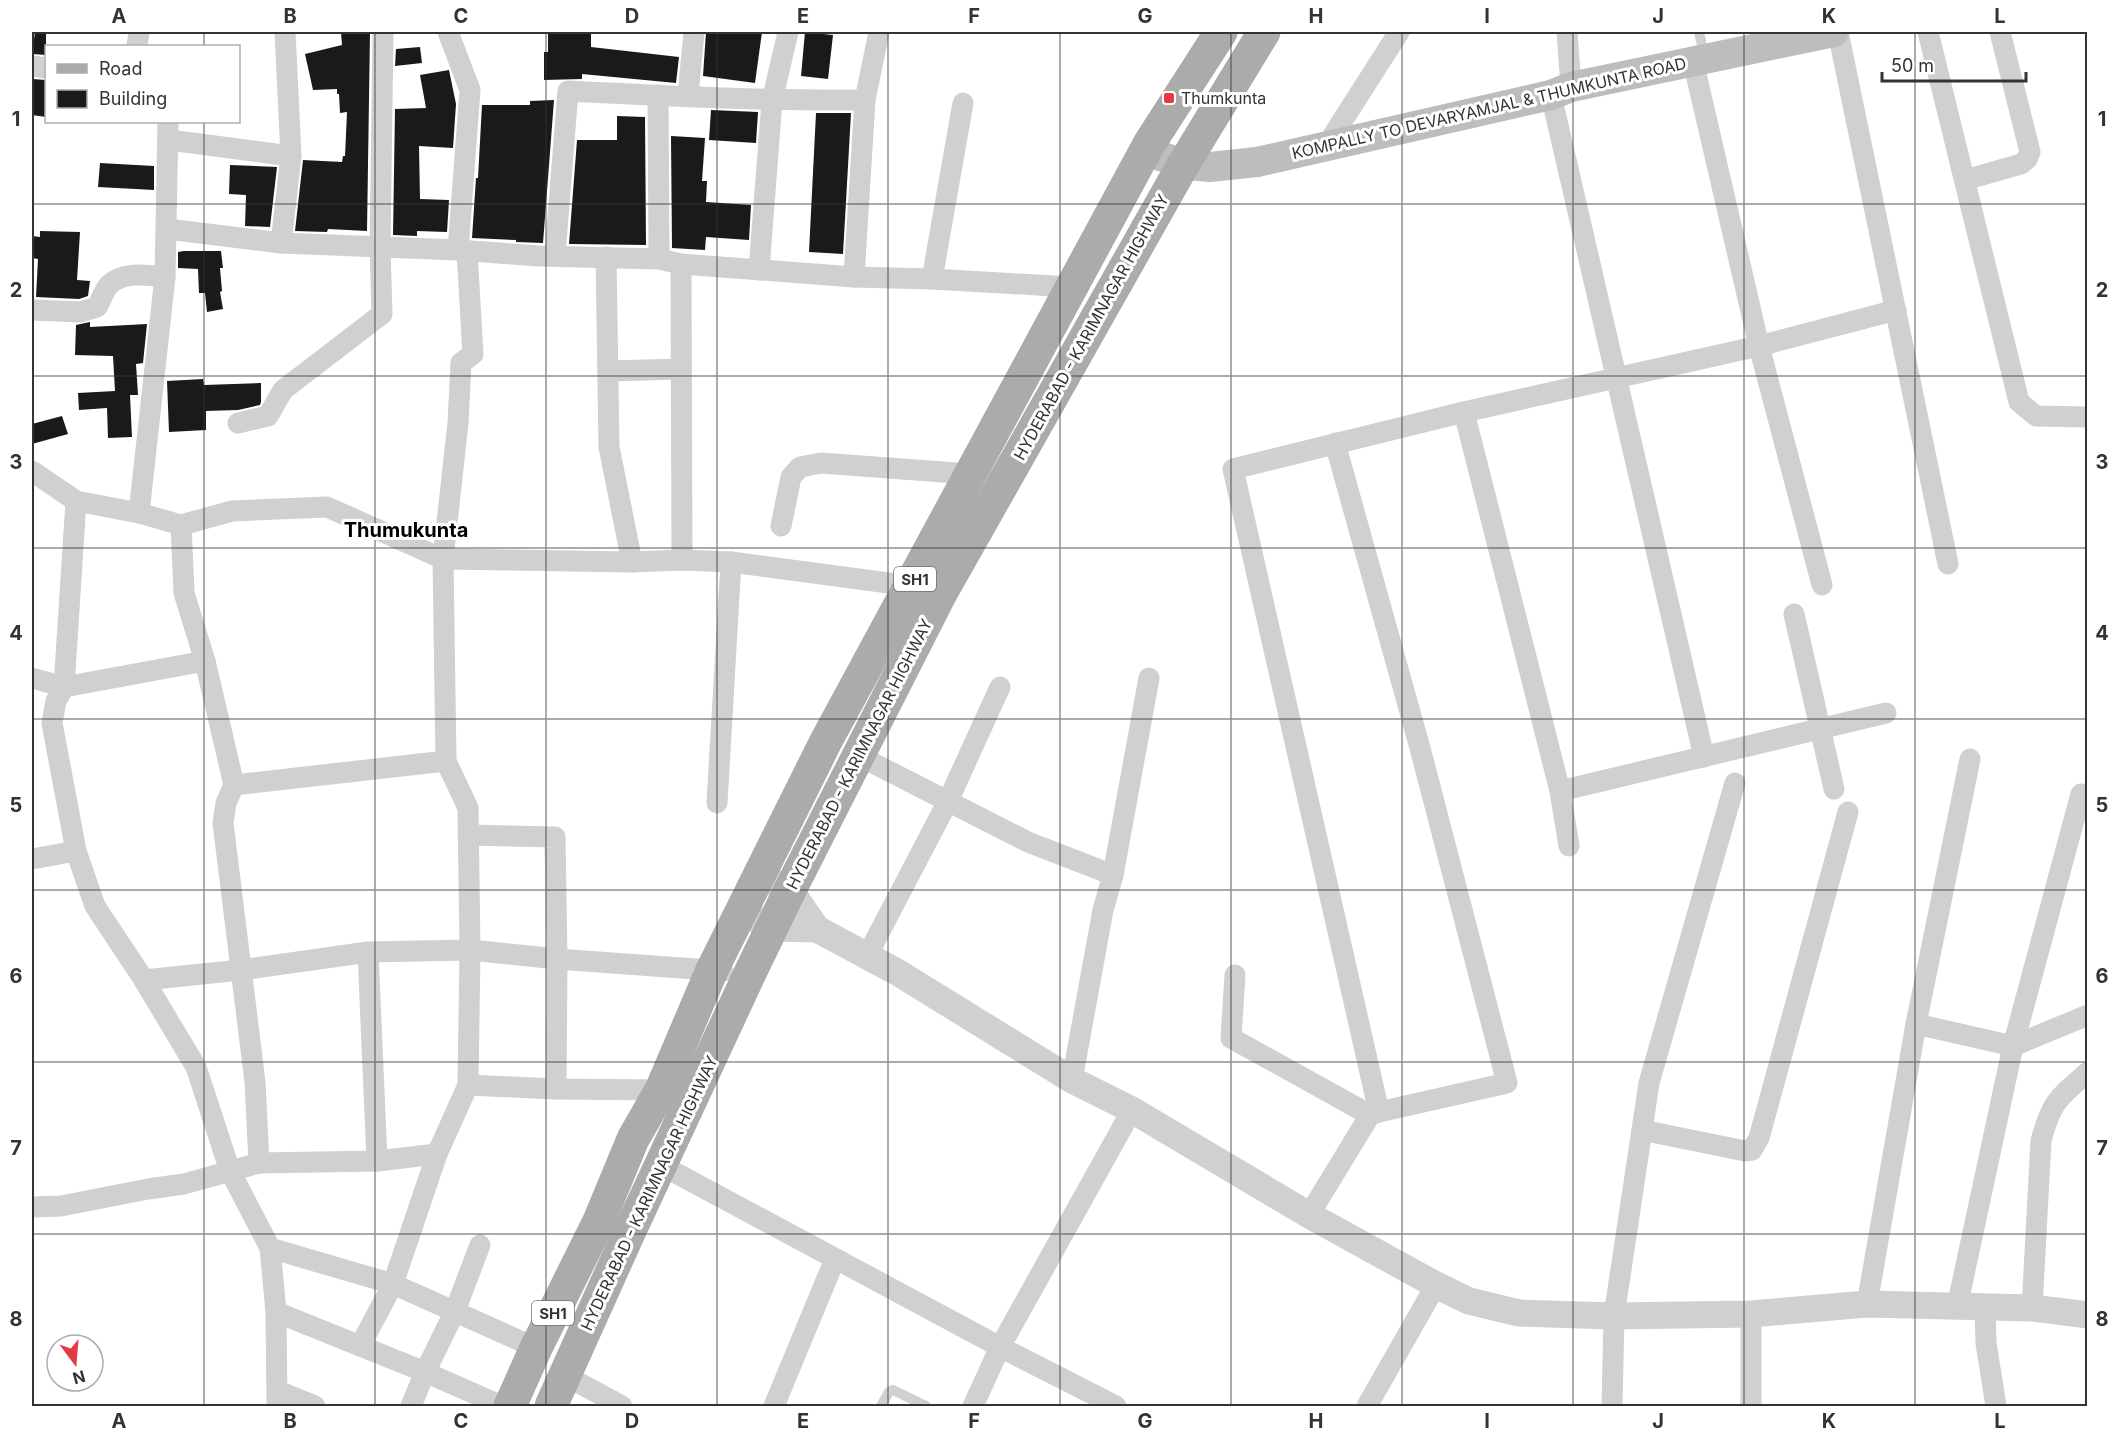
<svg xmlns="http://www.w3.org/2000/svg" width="2119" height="1438" font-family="Inter,sans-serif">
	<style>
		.building { fill: #1a1a1a }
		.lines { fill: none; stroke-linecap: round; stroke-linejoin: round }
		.service { stroke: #d0d0d0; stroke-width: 10 }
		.minor { stroke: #d0d0d0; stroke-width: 21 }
		.tertiary { stroke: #d0d0d0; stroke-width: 27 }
		.secondary { stroke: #bdbdbd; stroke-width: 30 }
		.primary { stroke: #ababab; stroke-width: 33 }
		.grid { fill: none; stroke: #333; stroke-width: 1.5; stroke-opacity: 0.55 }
		.poi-dot { fill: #e63946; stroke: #fff; stroke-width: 2 }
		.labels { text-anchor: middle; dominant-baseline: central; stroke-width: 6; stroke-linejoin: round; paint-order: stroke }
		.shield { fill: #fff; stroke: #707070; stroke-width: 1.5 }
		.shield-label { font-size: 15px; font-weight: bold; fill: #333 }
		.poi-label { font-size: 16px; fill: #333; stroke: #fff; text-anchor: start }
		.street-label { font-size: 16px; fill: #333; stroke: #fff }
		.quarter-label { font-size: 20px; font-weight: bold; fill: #000; stroke: #fff }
		.neatline { fill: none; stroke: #333; stroke-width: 2 }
		.grid-label { font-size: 20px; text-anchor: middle; font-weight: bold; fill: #333 }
	</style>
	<rect width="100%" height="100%" fill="#fff"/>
	<g class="building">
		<path d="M35,32H46V55L32,54Z"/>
		<path d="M341,32H370L367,231L328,229L327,232L295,231L303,160L342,162L343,156H345L347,112L340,113L339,94H337V89L313,90L305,54L342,45Z"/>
		<path d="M548,32H591V47L679,57L676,83L582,74V79L544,80V52H548Z"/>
		<path d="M706,32H762L755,83L703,76Z"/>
		<path d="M805,32L833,35L828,79L801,76Z"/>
		<path d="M420,47L422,63L395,66L396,49Z"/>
		<path d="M449,70L456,104L453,148L419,146L420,199L449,200L447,232L417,231V236L393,235L395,109L426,108L420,75Z"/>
		<path d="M33,79L46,80V117L32,115Z"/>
		<path d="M554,100L543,243L516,242V240L472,238L476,178H478L482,105H530V101Z"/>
		<path d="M711,110L758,112L756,143L709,140Z"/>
		<path d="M816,113H851L843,254L809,252Z"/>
		<path d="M617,116L645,117L646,245L569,244L577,140H617Z"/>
		<path d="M671,136L705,138L702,181H707L706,202L751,205L749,240L706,237L705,250L672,248Z"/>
		<path d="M100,163L154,166V190L98,187Z"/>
		<path d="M230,165L277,167L270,227L245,226L246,195L229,194Z"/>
		<path d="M40,231L80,232L77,280L90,281L88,296L79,299L36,297L38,259L32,258V236L40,237Z"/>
		<path d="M184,251H221L223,268H220L222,291L220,292L223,309L207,312L205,293H199L198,269L178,268V252Z"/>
		<path d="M90,322V327L147,324L143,363L136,364L138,395H130L132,437L108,438L107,408L79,410L78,393L115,391L113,356L75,355L76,325Z"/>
		<path d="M203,379L204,385L261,383V402L260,405L238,410L206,411V430L169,432L167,381Z"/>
		<path d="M62,416L68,434L32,444V424Z"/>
	</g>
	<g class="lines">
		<g class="service">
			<path d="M1699,32L1705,59"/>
			<path d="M881,1406L889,1392L893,1390L926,1406"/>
		</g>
		<g class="minor">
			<path d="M448,32L470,90L458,250"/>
			<path d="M1567,32L1571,87"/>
			<path d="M1838,32L1948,564"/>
			<path d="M1928,32L2019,402L2036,416L2088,417"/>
			<path d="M137,46L139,32"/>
			<path d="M1693,61L1759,346L1822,585"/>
			<path d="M32,66L46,68"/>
			<path d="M658,95L659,259"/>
			<path d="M688,95L694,32"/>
			<path d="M1551,95L1704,757"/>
			<path d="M169,140L291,156"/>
			<path d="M1325,148L1399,32"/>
			<path d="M1965,180L2021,164L2027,159L2030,152L2000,32"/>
			<path d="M167,229L281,243L458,250L539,256L659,259L681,264L854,277L932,279L1071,287"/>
			<path d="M281,243L291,156L285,32"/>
			<path d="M555,255L568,91C667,96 766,101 865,100"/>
			<path d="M606,257L609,447L632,562"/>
			<path d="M681,264L682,560"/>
			<path d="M759,270L772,101L788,32"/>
			<path d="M854,277L865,100L879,32"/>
			<path d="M932,279L963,103"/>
			<path d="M32,310L81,312L97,307C101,301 104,290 109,285C123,271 148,275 165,277"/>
			<path d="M609,371L681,369"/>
			<path d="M1464,412L1560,791L1569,846"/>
			<path d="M238,423L268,416L283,390L382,314L380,247L383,32"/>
			<path d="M1335,443L1420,748L1507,1083L1379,1112"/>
			<path d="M32,471L76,501L139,513L181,525L232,511L327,507L443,559L632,562L682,560L731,562L911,586"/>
			<path d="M76,501L64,687L56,701L52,723L76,851L95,906L144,980L196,1067L230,1171L270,1248L276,1312L277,1406"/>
			<path d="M139,513L165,277L168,122"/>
			<path d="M781,526L791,477L800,467L821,463L970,474"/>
			<path d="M1794,614L1834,789"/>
			<path d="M32,678L64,687L205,661"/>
			<path d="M859,756L1028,842L1113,875L1103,910L1072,1080"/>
			<path d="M234,785L446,761"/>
			<path d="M1560,791L1886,713"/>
			<path d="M717,803L731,562"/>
			<path d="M468,835L555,837L557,959L556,1089"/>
			<path d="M32,859L76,851"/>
			<path d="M1113,875L1149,678"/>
			<path d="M368,952L377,1161L437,1154"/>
			<path d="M867,956L948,801L1000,687"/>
			<path d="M1235,975L1231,1038L1370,1115L1379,1112L1233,469L1464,412L1759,346L1896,310"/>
			<path d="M144,980L241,970L368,952L470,950L557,959L723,971"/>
			<path d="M1916,1024L2013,1046L2088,1015"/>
			<path d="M468,1085L556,1089L661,1090"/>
			<path d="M1642,1130L1745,1151L1752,1150L1759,1138L1848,812"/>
			<path d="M259,1163L377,1161"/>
			<path d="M661,1165L1000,1347L1116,1406"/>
			<path d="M32,1207L61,1206L148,1189L184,1184L259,1163L255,1082L223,823L226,803L234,785L205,661L184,593L181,525"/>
			<path d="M1309,1215L1370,1115"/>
			<path d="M270,1248L393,1284L536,1348"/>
			<path d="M1867,1304L1916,1024L1970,759"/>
			<path d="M1957,1307L2013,1046L2081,794"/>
			<path d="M1985,1308L1986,1343L1996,1406"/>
			<path d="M2032,1308L2041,1141C2051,1102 2058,1098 2088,1072"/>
			<path d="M276,1312L425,1372L502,1406"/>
			<path d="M1751,1314V1406"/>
			<path d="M360,1346L393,1284L437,1154L468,1085L470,950L468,808L446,761L443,559L458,423L461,363L473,354L467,252"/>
			<path d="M566,1376L622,1406"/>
			<path d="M278,1391L315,1406"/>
			<path d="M411,1406L425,1372L455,1311L480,1245"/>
			<path d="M774,1406L835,1259"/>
			<path d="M973,1406L1000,1347L1132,1110"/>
			<path d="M1367,1406L1436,1285"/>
			<path d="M1612,1406L1614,1316L1649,1083L1735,783"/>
		</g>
		<g class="tertiary">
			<path d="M775,883L790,890L817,929L897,972L1072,1080L1132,1110L1309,1215L1436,1285L1469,1301L1519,1313L1614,1316L1751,1314L1867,1304L2032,1308L2088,1315"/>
			<path d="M741,911L772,928L817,929"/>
		</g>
		<path class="secondary" d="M1145,151L1187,165L1210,167L1257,162L1551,95L1571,87L1834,32"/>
		<g class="primary">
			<path d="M510,1406L536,1348L599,1221L633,1139L661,1090L712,970L826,741L1149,144L1221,32"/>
			<path d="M551,1406L628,1235L750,973L790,890L940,595L1183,165L1264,32"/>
		</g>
	</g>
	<path class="grid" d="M204,32V46M375,32V1406M546,32V1406M717,32V1406M888,32V1406M1060,32V1406M1231,32V1406M1402,32V1406M1573,32V1406M1744,32V1406M1915,32V1406M204,122V1406M32,204H2088M32,376H2088M32,548H2088M32,719H2088M32,890H2088M32,1062H2088M32,1234H2088"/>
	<rect class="poi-dot" x="1163" y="92" width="12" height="12" rx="3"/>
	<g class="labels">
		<g class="shield">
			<rect x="894" y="567" width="42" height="24" rx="4.5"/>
			<rect x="532" y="1301" width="42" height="24" rx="4.5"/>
		</g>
		<g class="shield-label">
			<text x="915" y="579">SH1</text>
			<text x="553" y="1313">SH1</text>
		</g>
		<g class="poi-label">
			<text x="1181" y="98">Thumkunta</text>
		</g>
		<g class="street-label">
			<text transform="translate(1489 108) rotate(-13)">KOMPALLY TO DEVARYAMJAL &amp; THUMKUNTA ROAD</text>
			<text transform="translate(1091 327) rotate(-61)">HYDERABAD - KARIMNAGAR HIGHWAY</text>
			<text transform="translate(859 754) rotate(-63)">HYDERABAD - KARIMNAGAR HIGHWAY</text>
			<text transform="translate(649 1193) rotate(-65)">HYDERABAD - KARIMNAGAR HIGHWAY</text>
		</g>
		<g class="quarter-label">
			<text x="406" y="530">Thumukunta</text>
		</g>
	</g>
	<rect width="2119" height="1438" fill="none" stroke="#ffffff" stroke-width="66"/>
	<rect x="45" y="45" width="195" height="78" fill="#ffffff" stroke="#adadad" stroke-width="1.5"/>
	<rect x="57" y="64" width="30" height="9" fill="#ababab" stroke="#adadad" stroke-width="1.5"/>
	<text x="99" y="75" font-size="18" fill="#333333">Road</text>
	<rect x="57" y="90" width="30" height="18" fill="#1a1a1a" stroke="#adadad" stroke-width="1.5"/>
	<text x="99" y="105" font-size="18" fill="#333333">Building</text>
	<g transform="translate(75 1363) rotate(164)"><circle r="28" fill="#ffffff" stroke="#adadad" stroke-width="1.5"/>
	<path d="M0-4.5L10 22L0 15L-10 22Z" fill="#e63946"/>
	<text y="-9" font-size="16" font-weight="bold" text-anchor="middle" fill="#333333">N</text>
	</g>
	<path d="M1882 72v9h144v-9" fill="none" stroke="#333333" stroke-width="3"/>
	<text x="1891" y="72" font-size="18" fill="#333333" stroke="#ffffff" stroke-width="4.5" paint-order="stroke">50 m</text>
	<rect x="33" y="33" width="2053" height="1372" class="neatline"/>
	<g class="grid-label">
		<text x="119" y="23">A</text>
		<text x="290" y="23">B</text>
		<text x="461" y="23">C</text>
		<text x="632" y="23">D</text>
		<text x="803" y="23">E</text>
		<text x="974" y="23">F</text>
		<text x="1145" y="23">G</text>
		<text x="1316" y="23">H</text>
		<text x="1487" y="23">I</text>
		<text x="1658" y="23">J</text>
		<text x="1829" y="23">K</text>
		<text x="2000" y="23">L</text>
		<text x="16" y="126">1</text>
		<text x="2102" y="126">1</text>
		<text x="16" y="297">2</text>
		<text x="2102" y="297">2</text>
		<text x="16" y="469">3</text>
		<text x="2102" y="469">3</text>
		<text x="16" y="640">4</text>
		<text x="2102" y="640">4</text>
		<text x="16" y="812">5</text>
		<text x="2102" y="812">5</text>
		<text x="16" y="983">6</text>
		<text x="2102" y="983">6</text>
		<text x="16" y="1155">7</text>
		<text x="2102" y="1155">7</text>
		<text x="16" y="1326">8</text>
		<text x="2102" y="1326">8</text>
		<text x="119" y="1428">A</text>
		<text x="290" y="1428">B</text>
		<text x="461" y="1428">C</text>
		<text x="632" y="1428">D</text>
		<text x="803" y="1428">E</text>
		<text x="974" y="1428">F</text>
		<text x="1145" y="1428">G</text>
		<text x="1316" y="1428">H</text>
		<text x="1487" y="1428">I</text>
		<text x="1658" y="1428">J</text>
		<text x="1829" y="1428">K</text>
		<text x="2000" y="1428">L</text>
	</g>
</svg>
